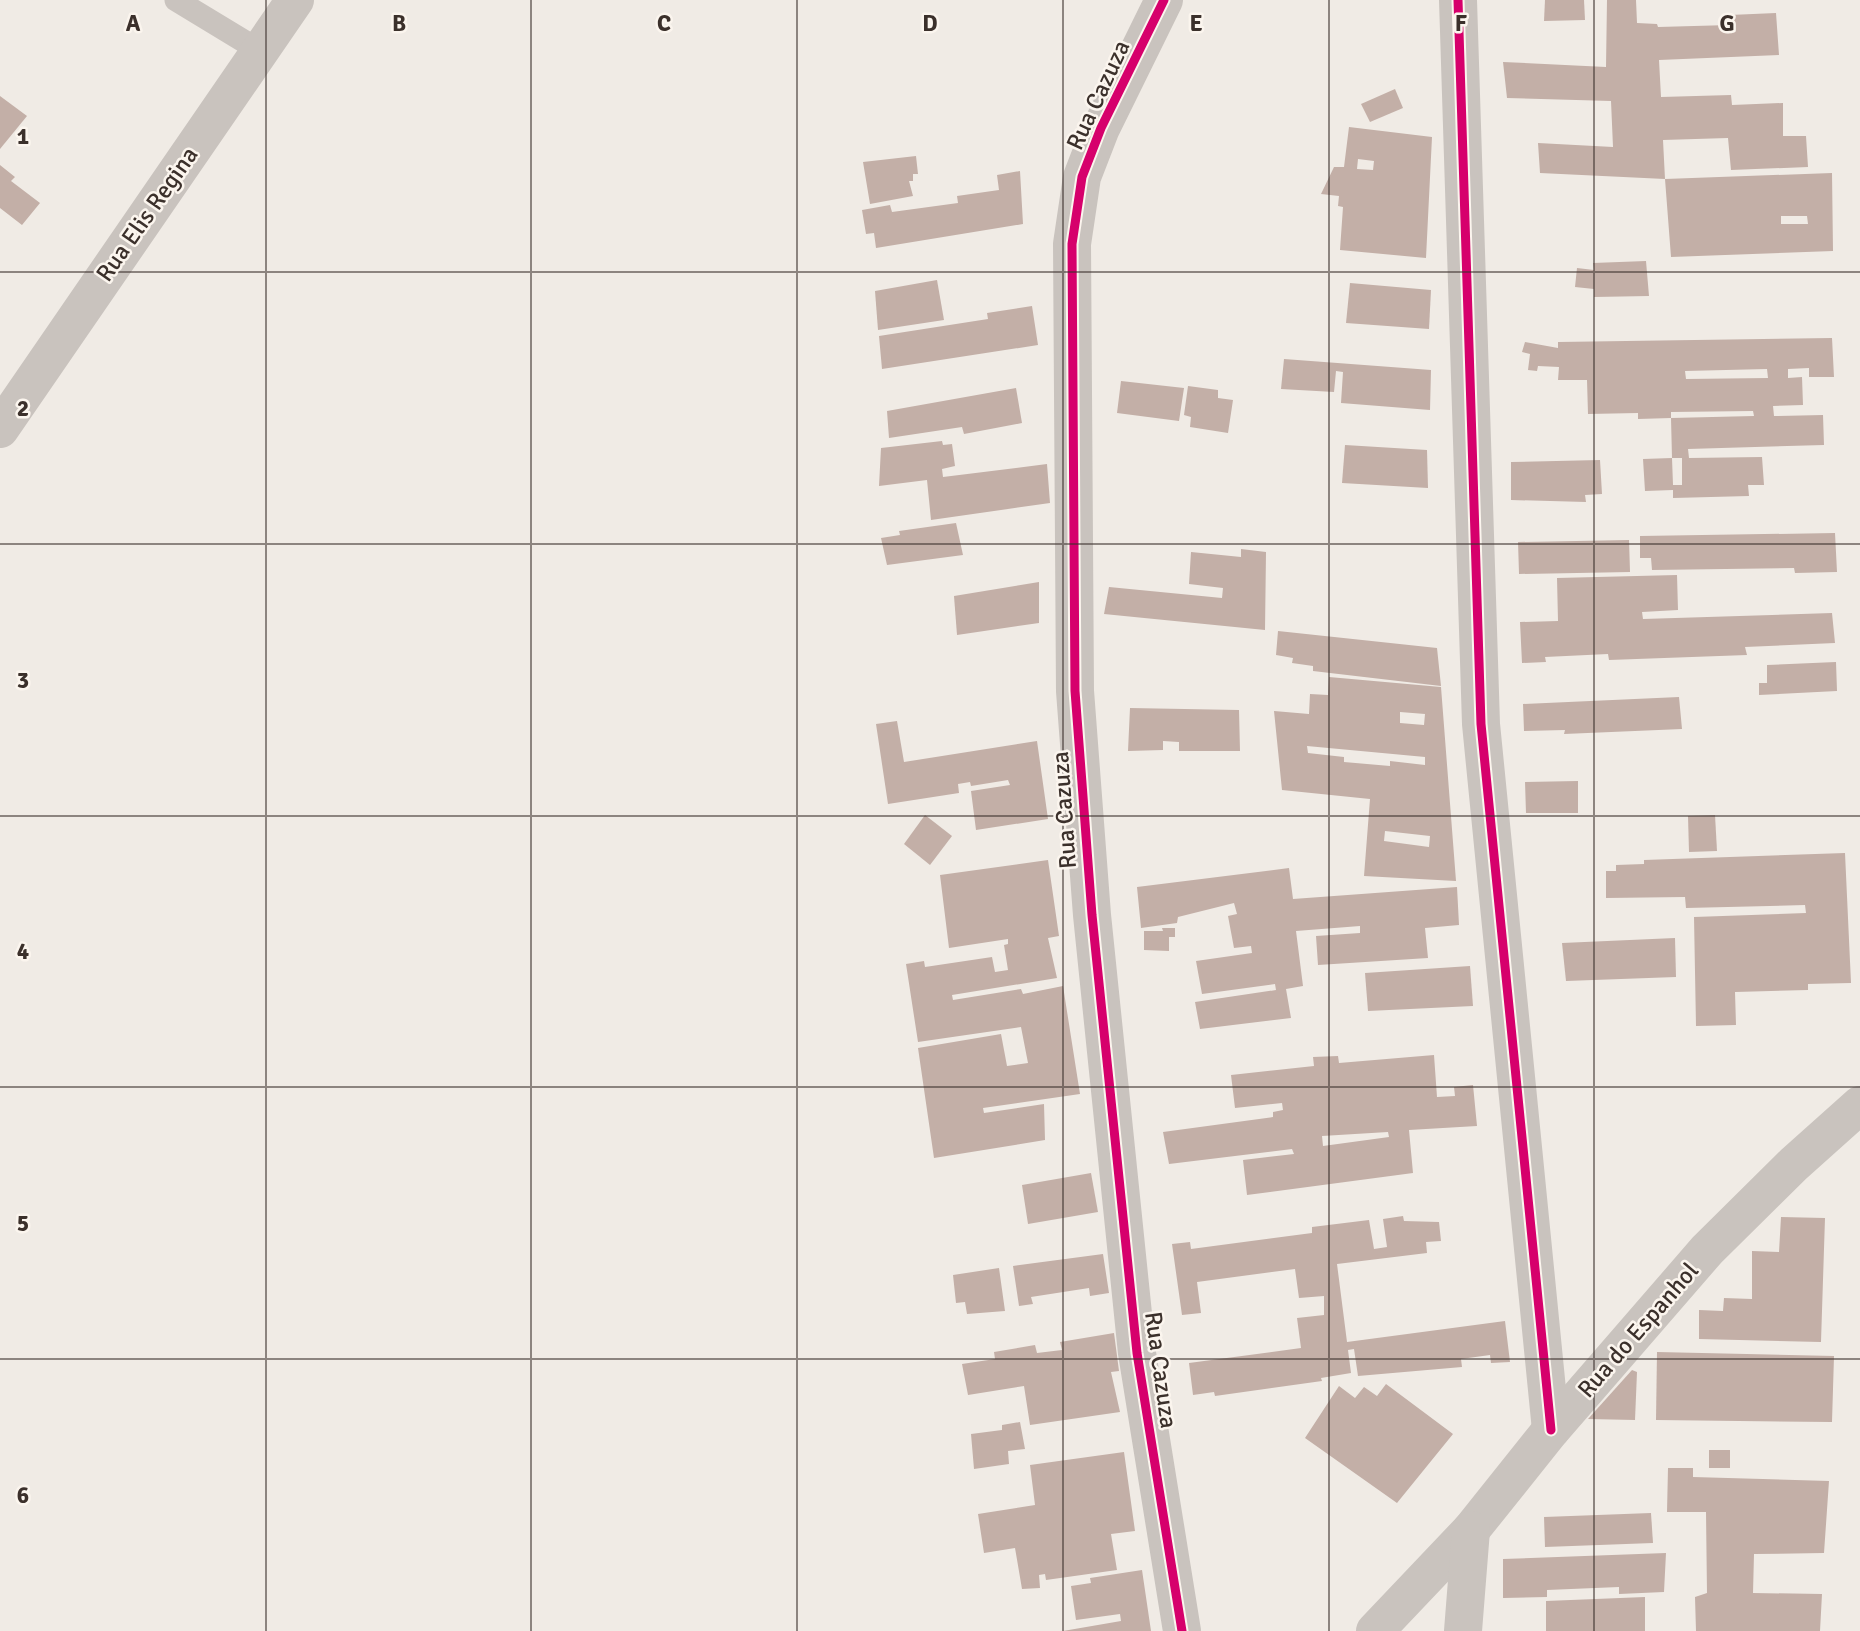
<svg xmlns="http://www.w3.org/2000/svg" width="1860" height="1631" font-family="Signika,sans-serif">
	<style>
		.building { fill: #c3afa7; fill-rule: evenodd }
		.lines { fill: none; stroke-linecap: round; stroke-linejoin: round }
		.service { stroke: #c9c3be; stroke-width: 23 }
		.minor { stroke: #c9c3be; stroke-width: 38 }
		.cycleway-casing { stroke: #fbf5ee; stroke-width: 13 }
		.cycleway { stroke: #d6006c; stroke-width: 9 }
		.grid { fill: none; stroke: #3b302b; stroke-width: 2; stroke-opacity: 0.55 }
		.labels { text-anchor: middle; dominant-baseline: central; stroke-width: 5; stroke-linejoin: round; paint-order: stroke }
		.street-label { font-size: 24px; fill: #3b302b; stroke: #fbf5ee }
		.grid-label { font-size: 23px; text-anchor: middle; font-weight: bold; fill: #3b302b; stroke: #fbf5ee; stroke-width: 5; stroke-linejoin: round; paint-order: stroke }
	</style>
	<rect width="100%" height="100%" fill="#f0ebe5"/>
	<g class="building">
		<path d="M1545,0H1584L1585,20L1544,21Z"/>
		<path d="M1607,0H1636L1637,23L1657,24L1658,27L1730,25V15L1776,13L1779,55L1659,60L1661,97L1731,95L1732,105L1783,103V136H1806L1808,167L1731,170L1728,138L1663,140L1665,179L1540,173L1538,143L1613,147L1611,101L1507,98L1503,62L1606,67Z"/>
		<path d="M1395,89L1403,108L1370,122L1361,104Z"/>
		<path d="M0,96L27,116L0,149Z"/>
		<path d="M1349,127L1432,137L1426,258L1340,250L1343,207L1338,206L1339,196L1321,194L1334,167H1344ZM1358,159L1374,161L1373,170L1357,169Z"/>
		<path d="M916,156L918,174H913V181H909L913,196L870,204L863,162Z"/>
		<path d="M0,165L15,177L11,181L40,203L22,225L0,208Z"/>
		<path d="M1020,171L1023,224L876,248L874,233L866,234L862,210L890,205L892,212L958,203L957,196L999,190L997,175Z"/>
		<path d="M1832,173L1833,251L1671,257L1665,179ZM1781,216H1807L1808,224H1781Z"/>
		<path d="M1646,261L1649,296L1594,297V289L1575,287L1577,268L1594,270L1593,263Z"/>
		<path d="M937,280L944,320L878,330L875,291Z"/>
		<path d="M1350,283L1431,290L1429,329L1346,323Z"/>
		<path d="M1032,306L1038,345L882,369L879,336L988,319L987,313Z"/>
		<path d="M1832,338L1834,377H1809V368L1788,369V378L1802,377L1803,405L1773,406L1774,416L1823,415L1824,445L1688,449L1689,458L1762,457L1764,485H1748L1749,496L1673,498V490L1645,491L1643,459L1672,458L1673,485H1682V458H1672L1671,418L1754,416L1753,411L1671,412V418L1638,419V413L1588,414L1587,380H1558L1559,367L1538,366L1537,371L1528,370L1530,354L1522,352L1525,342L1558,348V342ZM1767,369L1768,378L1686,379L1685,371Z"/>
		<path d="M1284,359L1431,370L1430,410L1341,403L1343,372L1336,371L1334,392L1281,389Z"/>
		<path d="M1121,381L1184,388L1179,421L1117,413Z"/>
		<path d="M1188,386L1218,390V398L1233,400L1228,433L1190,427L1191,417L1184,415Z"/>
		<path d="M1016,388L1022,423L964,434L962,427L889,438L887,411Z"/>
		<path d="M942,441L943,445L952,444L955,466L942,469L943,477L1047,464L1050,503L931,520L927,480L879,486L881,448Z"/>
		<path d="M1345,445L1427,450L1428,488L1342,483Z"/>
		<path d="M1600,460L1602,494L1585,495L1586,502L1511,500V462Z"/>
		<path d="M956,523L963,555L887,565L881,538L900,535L899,531Z"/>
		<path d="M1835,533L1837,572L1795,573L1794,568L1652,570L1651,558H1640V536Z"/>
		<path d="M1629,540L1630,572L1519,574L1518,542Z"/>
		<path d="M1241,549L1266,552L1265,630L1104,614L1109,587L1222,598L1223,588L1189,584L1191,552L1241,557Z"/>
		<path d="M1677,575L1678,610L1642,612L1643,619L1832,613L1835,643L1745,647L1747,655L1609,660L1608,654L1545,657L1546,662L1522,663L1520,622L1558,621L1557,578Z"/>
		<path d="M1039,582V623L957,635L954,596Z"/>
		<path d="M1278,631L1437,648L1441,686L1313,671V666L1292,663L1293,658L1276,655Z"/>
		<path d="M1836,662L1837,691L1759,695V683H1767V665Z"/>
		<path d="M1329,677L1441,687L1456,881L1364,876L1370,799L1282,790L1274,711L1309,714L1310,694L1328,695ZM1400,712L1425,714L1424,725L1400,723ZM1307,746L1425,757V765L1390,761V766L1344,762V757L1308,753ZM1385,831L1430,836L1429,847L1384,841Z"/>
		<path d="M1679,697L1682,729L1564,734L1565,730L1524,731L1523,704Z"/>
		<path d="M1130,708L1239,710L1240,751H1179V742L1163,741V750L1128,751Z"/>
		<path d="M897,721L904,762L1037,741L1048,819L976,830L971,791L1010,785L1008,780L971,786L970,782L958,784L959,793L888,804L876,724Z"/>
		<path d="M1578,781V813H1526L1525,782Z"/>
		<path d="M925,815L952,836L930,865L904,844Z"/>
		<path d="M1715,815L1717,851L1689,852L1688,816Z"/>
		<path d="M1845,853L1851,983L1808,984V990L1735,992L1736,1025L1696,1026L1694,917L1806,913L1805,905L1686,908L1685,897L1606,898V871H1616V865L1644,864V860Z"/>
		<path d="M1048,860L1059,936L1048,938L1057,978L952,995L953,1000L1021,989L1023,994L1063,986L1080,1094L983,1108L984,1113L1044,1104L1045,1140L934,1158L918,1048L1001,1034L1007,1066L1028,1063L1021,1027L918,1042L906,964L924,961L925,967L992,957L995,972L1008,970L1004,945L1008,944V939L949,948L940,875Z"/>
		<path d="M1289,868L1293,899L1457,887L1459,925L1425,928L1428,958L1318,965L1316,936L1360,933V926L1296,931L1303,986L1286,989L1291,1018L1200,1029L1195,1002L1276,990L1275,984L1202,994L1196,961L1252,953L1251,946L1234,948L1228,916L1237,914L1234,903L1178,917L1177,923L1141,928L1137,887Z"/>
		<path d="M1162,928H1175V937H1169V951L1144,950V931H1163Z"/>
		<path d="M1675,938L1676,977L1566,981L1562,943Z"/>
		<path d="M1470,966L1473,1006L1368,1011L1365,973Z"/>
		<path d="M1434,1055L1437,1097L1455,1096L1454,1087L1473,1085L1477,1126L1409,1130L1413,1173L1247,1195L1243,1160L1294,1154L1292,1149L1169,1164L1163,1132L1273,1117V1112L1283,1110L1282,1103L1235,1108L1231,1075L1314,1066L1313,1057L1338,1056L1339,1063ZM1388,1132L1389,1137L1323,1146L1322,1136Z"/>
		<path d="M1091,1173L1098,1212L1028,1224L1022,1185Z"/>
		<path d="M1403,1216L1404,1221L1439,1222L1441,1241L1426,1242L1427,1253L1337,1264L1347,1342L1505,1321L1510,1362L1491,1363L1490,1355L1461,1359L1462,1367L1358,1376L1354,1349L1348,1350L1351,1373L1321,1378L1322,1381L1215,1396L1214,1392L1193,1395L1189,1363L1301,1348L1297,1318L1324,1315V1296L1299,1298L1295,1269L1197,1282L1201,1313L1182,1315L1172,1244L1190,1242L1191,1249L1312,1233V1227L1369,1220L1374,1249L1387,1247L1383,1219Z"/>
		<path d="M1781,1217L1825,1218L1821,1342L1699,1339V1310L1723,1311L1724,1298L1752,1299V1251L1779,1252Z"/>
		<path d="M1103,1254L1109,1293L1090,1296L1089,1288L1031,1297L1033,1304L1019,1306L1013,1266Z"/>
		<path d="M999,1268L1005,1311L967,1314L965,1302L956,1303L953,1275Z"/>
		<path d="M1114,1333L1119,1371L1111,1372L1120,1412L1030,1425L1024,1386L968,1395L962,1364L995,1359L994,1352L1035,1345L1037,1353L1062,1350L1060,1342Z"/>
		<path d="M1657,1352L1834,1356L1832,1422L1656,1420Z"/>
		<path d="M1632,1370L1637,1372L1635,1420L1588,1419Z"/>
		<path d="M1386,1384L1453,1434L1397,1503L1305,1438L1339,1386L1355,1398L1364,1387L1377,1396Z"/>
		<path d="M1020,1422L1025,1449L1008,1451L1009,1464L974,1469L971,1434L1002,1430V1425Z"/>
		<rect x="1709" y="1450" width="21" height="18"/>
		<path d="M1124,1452L1135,1531L1111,1534L1117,1570L1046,1580L1045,1574L1039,1575L1040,1588L1022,1589L1015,1548L984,1553L978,1514L1035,1505L1030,1465Z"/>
		<path d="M1668,1468H1693V1477L1829,1481L1824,1553L1754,1554L1753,1593L1822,1594L1820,1631H1696L1695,1597L1707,1593L1706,1512H1667Z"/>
		<path d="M1651,1513L1653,1543L1545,1547L1544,1517Z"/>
		<path d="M1666,1553L1664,1592L1619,1594V1587L1547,1590V1597L1503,1598V1559Z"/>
		<path d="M1142,1570L1151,1631H1063L1121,1621L1120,1614L1076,1620L1071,1586L1091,1583L1090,1578Z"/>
		<path d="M1645,1597V1631H1546V1601Z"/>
	</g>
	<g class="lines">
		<path class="service" d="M176,0L260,51"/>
		<g class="minor">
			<path d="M1164,0L1101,128L1082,177L1072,244L1075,691L1092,915L1137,1353L1182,1631"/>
			<path d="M1458,0L1481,724L1551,1430"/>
			<path d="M0,429L295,0"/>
			<path d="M1375,1631L1471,1530L1551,1430L1707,1250L1794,1164L1860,1105"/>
			<path d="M1463,1631L1471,1530"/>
		</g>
		<defs>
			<g id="cycleway">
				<path d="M1164,0L1101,128L1082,177L1072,244L1075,691L1092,915L1137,1353L1182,1631"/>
				<path d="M1458,0L1481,724L1551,1430"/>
			</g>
		</defs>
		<use href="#cycleway" class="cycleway-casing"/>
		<use href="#cycleway" class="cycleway"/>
	</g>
	<path class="grid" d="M266,0V1631M531,0V1631M797,0V1631M1063,0V1631M1329,0V1631M1594,0V1631M0,272H1860M0,544H1860M0,816H1860M0,1087H1860M0,1359H1860"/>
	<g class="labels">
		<g class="street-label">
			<text transform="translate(1098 95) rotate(-65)">Rua Cazuza</text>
			<text transform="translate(147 214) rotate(-55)">Rua Elis Regina</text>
			<text transform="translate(1064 810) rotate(-94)">Rua Cazuza</text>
			<text transform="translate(1638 1330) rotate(-49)">Rua do Espanhol</text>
			<text transform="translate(1161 1370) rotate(82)">Rua Cazuza</text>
		</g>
	</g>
	<g class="grid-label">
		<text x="133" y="31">A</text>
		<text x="399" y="31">B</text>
		<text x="664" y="31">C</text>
		<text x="930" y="31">D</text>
		<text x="1196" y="31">E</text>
		<text x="1461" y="31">F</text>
		<text x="1727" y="31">G</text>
		<text x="23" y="144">1</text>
		<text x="23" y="416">2</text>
		<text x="23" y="688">3</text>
		<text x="23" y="959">4</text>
		<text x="23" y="1231">5</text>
		<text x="23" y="1503">6</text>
	</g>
</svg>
